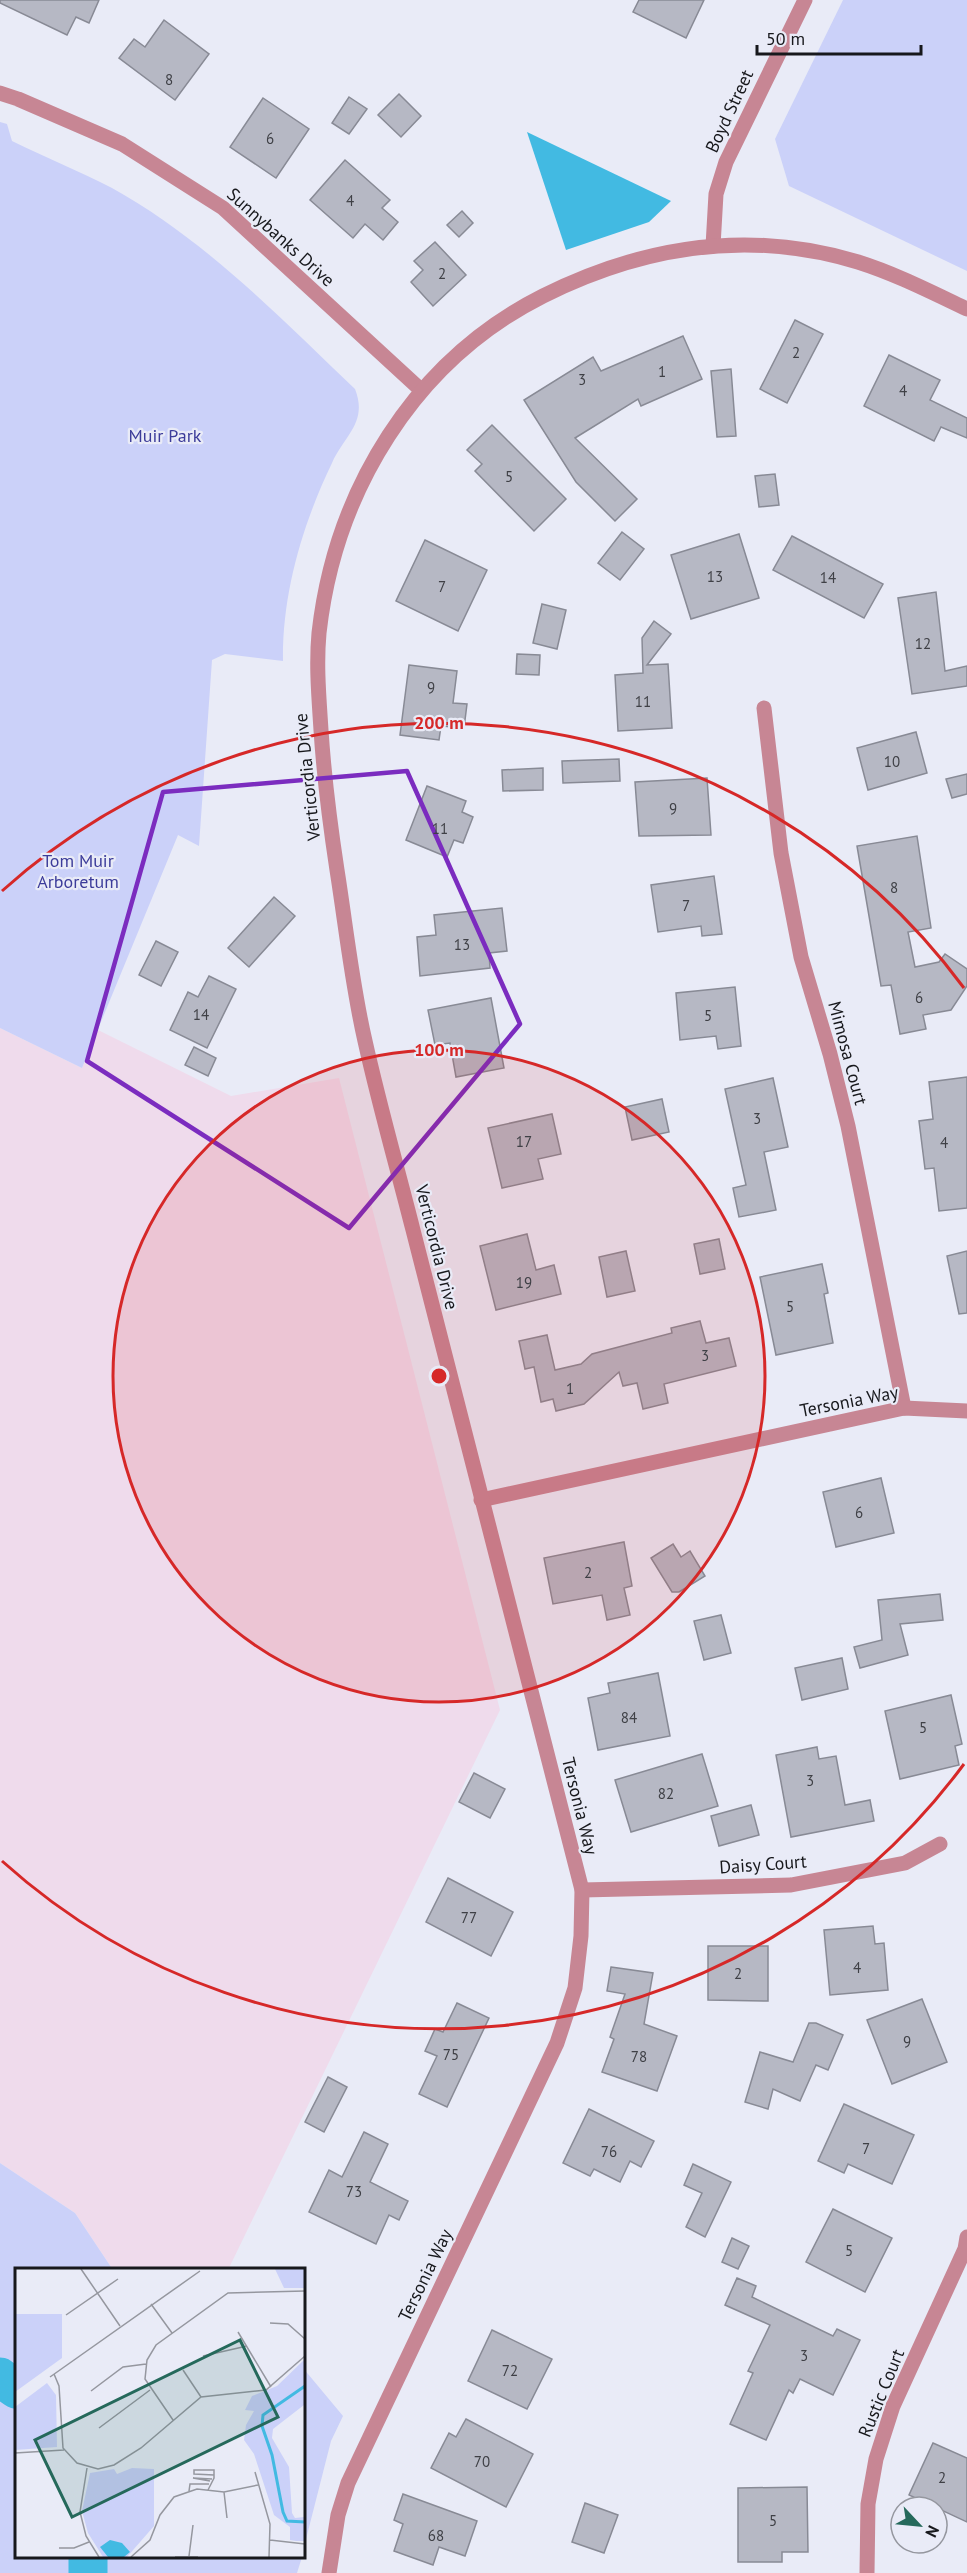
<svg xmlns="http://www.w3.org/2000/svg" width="967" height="2573" font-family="'PT Sans',sans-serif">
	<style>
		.education { fill: #efdbec }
		.green { fill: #cbd1f9 }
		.water { fill: #42bae2 }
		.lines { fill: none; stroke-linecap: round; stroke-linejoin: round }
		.river { stroke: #42bae2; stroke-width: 39 }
		.building { fill: #b6b8c4; stroke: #888a95; stroke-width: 1.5 }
		.minor { stroke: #c78694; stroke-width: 15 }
		.marked { fill: none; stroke: #7b2cbf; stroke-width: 4.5; stroke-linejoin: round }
		.ring { fill: none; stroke: #d62828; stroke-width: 3 }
		.labels { text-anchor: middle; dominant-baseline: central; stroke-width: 4.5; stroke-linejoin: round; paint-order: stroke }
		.number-label { font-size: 15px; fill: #3f4046 }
		.street-label { font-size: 18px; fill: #17181c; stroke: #e9ebf7 }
		.park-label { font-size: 18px; fill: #3c3c9a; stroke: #e9ebf7 }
		.inset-river { fill: none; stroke: #42bae2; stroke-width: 3 }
		.inset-road { fill: none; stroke: #95979f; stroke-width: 1.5 }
		.view { fill: #25695b; fill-opacity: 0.15; stroke: #25695b; stroke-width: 3 }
		.inset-edge { fill: none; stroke: #17181c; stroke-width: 3 }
		.centre { fill: #d62828; stroke: #e9ebf7; stroke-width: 3 }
		.ring-label { font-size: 18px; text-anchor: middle; font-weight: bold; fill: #d62828; stroke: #e9ebf7; stroke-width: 4.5; stroke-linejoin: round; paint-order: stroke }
	</style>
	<rect width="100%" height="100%" fill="#e9ebf7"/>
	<path class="education" d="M0,1028L82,1068L98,1030L231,1096L339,1078L500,1710L228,2270H113L75,2213L0,2163Z"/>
	<g class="green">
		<path d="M843,0H967V271L789,186L775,139Z"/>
		<path d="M0,122L7,124L12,141C45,157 79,171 112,188C204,239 280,317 355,389C368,422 345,435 332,463C303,523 282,593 283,661L225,654L212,660L199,846L178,835L82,1068L0,1028Z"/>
		<path d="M0,2163L75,2213L113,2270H16V2556L302,2557L297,2573H0Z"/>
		<path d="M303,2368L343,2416L331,2441L303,2551Z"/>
	</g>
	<path class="water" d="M527,132L671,201L649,222L566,250Z"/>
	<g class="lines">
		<g class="river">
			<path d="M0,2377L16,2389"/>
			<path d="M88,2556V2573"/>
		</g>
	</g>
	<g class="building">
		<path d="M0,0H99L89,23L76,17L67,35L0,3Z"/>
		<path d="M639,0H704L686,38L633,12Z"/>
		<path d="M164,20L209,54L175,100L119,58L134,39L145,47Z"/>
		<path d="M399,94L421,116L401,137L378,115Z"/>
		<path d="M349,97L367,109L349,134L332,123Z"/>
		<path d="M263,98L309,129L276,178L230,147Z"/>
		<path d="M345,160L390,200L382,208L398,222L383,240L365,224L353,238L310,200Z"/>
		<path d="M462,211L473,223L459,237L447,225Z"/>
		<path d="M435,242L466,275L433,306L411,282L423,270L414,261Z"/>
		<path d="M795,320L823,334L787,403L760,389Z"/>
		<path d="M683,336L702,379L641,406L638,399L575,438L637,499L615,521L576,482L524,400L593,357L601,371Z"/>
		<path d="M889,355L940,380L930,400L967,418V438L941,427L934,441L864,406Z"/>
		<path d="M731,369L736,436L717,437L711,371Z"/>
		<path d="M492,425L566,499L534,531L475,471L482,464L467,450Z"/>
		<path d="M775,474L779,505L759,507L755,476Z"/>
		<path d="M622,532L644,549L620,580L598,563Z"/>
		<path d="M739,534L759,598L691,619L671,555Z"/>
		<path d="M792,536L883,584L864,618L773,570Z"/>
		<path d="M425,540L487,570L458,631L396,601Z"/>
		<path d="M936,592L945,671L967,666V686L912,694L898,598Z"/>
		<path d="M542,604L566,610L557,649L533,643Z"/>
		<path d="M654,621L671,634L647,665L668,664L672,728L618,731L615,675L643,673L642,638Z"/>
		<path d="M517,654L540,655L539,675L516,674Z"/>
		<path d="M409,665L457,671L453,703L467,704L464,728L441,726L439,740L400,735Z"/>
		<path d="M916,732L927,773L868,790L857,748Z"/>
		<path d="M619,759L620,781L563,783L562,761Z"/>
		<path d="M543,768V790L503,791L502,770Z"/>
		<path d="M967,774V794L952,798L946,779Z"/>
		<path d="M707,778L711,835L639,836L635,782Z"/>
		<path d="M427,786L466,801L462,812L473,817L463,843L454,840L447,857L406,840Z"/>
		<path d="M917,836L931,928L908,932L915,967L939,962L945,954L967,969V986L951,1010L923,1015L926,1029L900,1034L891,985L881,986L857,846Z"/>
		<path d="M714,876L722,934L702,936L701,926L658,932L651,885Z"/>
		<path d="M274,897L295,916L249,967L228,948Z"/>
		<path d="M502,908L507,951L489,953L490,968L420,976L417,937L436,935L434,915Z"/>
		<path d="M156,941L178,952L161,986L139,975Z"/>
		<path d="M209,976L236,989L207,1048L170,1030L188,992L198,997Z"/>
		<path d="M735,987L741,1046L718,1049L716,1036L680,1040L676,993Z"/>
		<path d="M491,998L504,1068L456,1077L450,1043L435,1045L428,1010Z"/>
		<path d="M194,1047L216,1058L208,1076L185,1065Z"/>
		<path d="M967,1077V1208L939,1211L934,1168L925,1169L919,1121L933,1119L929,1082Z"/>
		<path d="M773,1078L788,1147L764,1152L776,1210L739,1217L733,1188L746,1185L725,1089Z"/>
		<path d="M662,1099L669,1132L632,1140L625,1107Z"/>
		<path d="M552,1114L561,1154L538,1159L543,1179L502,1188L488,1128Z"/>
		<path d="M527,1234L536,1270L554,1265L561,1294L496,1310L480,1246Z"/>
		<path d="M719,1239L725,1269L700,1274L694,1244Z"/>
		<path d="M626,1251L635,1291L607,1297L599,1257Z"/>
		<path d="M967,1251V1313L959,1314L947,1256Z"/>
		<path d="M822,1264L828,1293L824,1294L833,1343L776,1355L760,1277Z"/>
		<path d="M700,1321L706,1343L729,1338L736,1366L664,1384L668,1403L643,1409L637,1383L623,1386L619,1372L584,1404L556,1411L553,1399L541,1402L534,1367L525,1369L519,1341L547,1335L555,1370L581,1364L592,1354L672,1333L671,1328Z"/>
		<path d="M881,1478L894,1533L836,1547L823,1492Z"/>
		<path d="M624,1542L632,1586L624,1588L630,1615L607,1620L602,1595L553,1604L544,1558Z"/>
		<path d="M673,1544L681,1557L690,1551L705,1576L679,1592H672L651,1558Z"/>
		<path d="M940,1594L943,1620L900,1624L908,1655L860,1668L854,1647L882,1640L878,1600Z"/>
		<path d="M721,1615L731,1653L704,1660L694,1621Z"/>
		<path d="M842,1658L848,1689L802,1700L795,1668Z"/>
		<path d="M658,1673L670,1736L598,1750L588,1698L610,1693L608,1683Z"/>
		<path d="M951,1695L962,1744L955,1746L959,1765L900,1779L885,1711Z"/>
		<path d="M817,1747L819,1759L836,1756L845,1805L870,1800L874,1821L791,1837L776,1755Z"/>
		<path d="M702,1754L718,1806L631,1832L615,1780Z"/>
		<path d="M474,1773L505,1789L490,1818L459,1802Z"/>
		<path d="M751,1805L759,1835L719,1846L711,1816Z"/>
		<path d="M448,1878L513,1912L491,1956L426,1922Z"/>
		<path d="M873,1926L875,1944L884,1943L888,1990L830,1995L824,1930Z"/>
		<path d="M708,1946H768V2001L708,2000Z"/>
		<path d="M611,1967L653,1973L644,2024L677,2036L657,2091L602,2072L614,2039L610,2037L625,1994L607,1991Z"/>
		<path d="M922,1999L947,2062L892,2084L867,2020Z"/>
		<path d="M457,2003L489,2018L447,2107L419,2094L437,2056L425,2051L435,2029L443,2032Z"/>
		<path d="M809,2023H816L843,2035L828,2070L816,2065L800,2101L773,2089L768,2109L745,2102L760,2052L793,2062Z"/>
		<path d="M328,2077L347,2087L324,2132L305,2122Z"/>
		<path d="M844,2104L914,2135L892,2184L848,2164L844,2173L818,2161Z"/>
		<path d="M589,2109L654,2141L641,2167L630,2161L620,2182L594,2169L590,2176L563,2163Z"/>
		<path d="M364,2132L388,2144L370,2182L408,2201L399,2220L389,2215L376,2244L309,2212L329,2170L342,2177Z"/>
		<path d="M693,2164L731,2182L705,2237L686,2227L702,2193L684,2185Z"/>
		<path d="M833,2209L892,2238L865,2292L806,2262Z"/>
		<path d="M732,2238L749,2246L738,2269L722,2262Z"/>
		<path d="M737,2278L756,2286L752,2297L833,2336L837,2329L860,2340L833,2395L800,2379L793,2393L789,2390L766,2440L730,2424L753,2373L748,2371L770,2325L725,2305Z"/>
		<path d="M492,2330L552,2359L527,2409L468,2381Z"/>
		<path d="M466,2419L533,2454L506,2507L431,2468L449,2433L456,2437Z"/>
		<path d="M933,2443L967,2458V2522L909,2495Z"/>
		<path d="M807,2487L808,2552H782V2562H738V2488Z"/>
		<path d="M403,2494L477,2521L465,2556L439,2547L433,2565L394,2551L403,2524L394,2520Z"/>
		<path d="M585,2503L618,2515L604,2553L572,2542Z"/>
	</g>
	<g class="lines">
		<g class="minor">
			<path d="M0,93L18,99L122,144L223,208L421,390"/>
			<path d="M713,246L716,194L726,162L805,0"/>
			<path d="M764,708L781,853L801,957L830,1054L848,1126L904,1408"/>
			<path d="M481,1500L904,1408L967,1411"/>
			<path d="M582,1890L791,1885L905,1863L940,1844"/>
			<path d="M329,2573L338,2515L348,2483L557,2043L575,1988L581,1936L582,1890C525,1670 468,1450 413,1230C397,1167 379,1104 365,1041C352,985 346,927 337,870C330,824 324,777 321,730C319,698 316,666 319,633C335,491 414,361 543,296C643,246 749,229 858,262C896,274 931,292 967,309"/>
			<path d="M867,2573L868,2504L876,2459L893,2406L965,2249L967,2237"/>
		</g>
	</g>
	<path class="marked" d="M407,771L520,1024L349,1228L87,1061L163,792Z"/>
	<circle cx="439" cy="1376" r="326" fill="#d62828" fill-opacity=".12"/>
	<g class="ring">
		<circle cx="439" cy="1376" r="326"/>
		<path d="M964 1764A653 653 0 0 1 2 1861M2 891A653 653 0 0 1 964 988"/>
	</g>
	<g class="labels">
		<g class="number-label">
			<text x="169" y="79">8</text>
			<text x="270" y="138">6</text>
			<text x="350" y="200">4</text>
			<text x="442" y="273">2</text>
			<text x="796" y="352">2</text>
			<text x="662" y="371">1</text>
			<text x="582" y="379">3</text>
			<text x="903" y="390">4</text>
			<text x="509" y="476">5</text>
			<text x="715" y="576">13</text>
			<text x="828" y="577">14</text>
			<text x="442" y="586">7</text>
			<text x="923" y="643">12</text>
			<text x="431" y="687">9</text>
			<text x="643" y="701">11</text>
			<text x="892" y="761">10</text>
			<text x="673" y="808">9</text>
			<text x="440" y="828">11</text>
			<text x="894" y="887">8</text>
			<text x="686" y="905">7</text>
			<text x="462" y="944">13</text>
			<text x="919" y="997">6</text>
			<text x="201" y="1014">14</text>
			<text x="708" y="1015">5</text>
			<text x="757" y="1118">3</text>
			<text x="524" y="1141">17</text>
			<text x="944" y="1142">4</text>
			<text x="524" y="1282">19</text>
			<text x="790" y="1306">5</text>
			<text x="705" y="1355">3</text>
			<text x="570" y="1388">1</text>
			<text x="859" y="1512">6</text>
			<text x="588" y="1572">2</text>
			<text x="629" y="1717">84</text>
			<text x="923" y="1727">5</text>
			<text x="810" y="1780">3</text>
			<text x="666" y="1793">82</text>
			<text x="469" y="1917">77</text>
			<text x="857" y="1967">4</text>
			<text x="738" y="1973">2</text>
			<text x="907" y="2041">9</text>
			<text x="451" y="2054">75</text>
			<text x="639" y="2056">78</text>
			<text x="866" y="2148">7</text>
			<text x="609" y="2151">76</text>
			<text x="354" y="2191">73</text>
			<text x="849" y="2250">5</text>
			<text x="804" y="2355">3</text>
			<text x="510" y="2370">72</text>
			<text x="482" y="2461">70</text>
			<text x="942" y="2477">2</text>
			<text x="773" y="2520">5</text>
			<text x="436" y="2535">68</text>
		</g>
		<g class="street-label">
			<text transform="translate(729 111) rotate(-65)">Boyd Street</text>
			<text transform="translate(281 237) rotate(42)">Sunnybanks Drive</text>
			<text transform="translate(307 777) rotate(-96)">Verticordia Drive</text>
			<text transform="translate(848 1053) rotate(75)">Mimosa Court</text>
			<text transform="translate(437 1247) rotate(76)">Verticordia Drive</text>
			<text transform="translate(849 1401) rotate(-11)">Tersonia Way</text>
			<text transform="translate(580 1806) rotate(76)">Tersonia Way</text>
			<text transform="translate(763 1864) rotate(-4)">Daisy Court</text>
			<text transform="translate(425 2275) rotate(-64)">Tersonia Way</text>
			<text transform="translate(881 2393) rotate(-68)">Rustic Court</text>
		</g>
		<g class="park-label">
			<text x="165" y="435">Muir Park</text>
			<text x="78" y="860">Tom Muir<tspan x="78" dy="21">Arboretum</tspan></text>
		</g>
	</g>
	<g transform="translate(15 2268)">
		<rect width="290" height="290" fill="#e9ebf7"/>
		<path d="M260,1H289V20H269ZM0,27V46H47V90L0,124ZM289,92V137L258,161L257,170L274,199L277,245L280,250L289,249V273H281L275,272V259L259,247L239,186L229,172L231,157L239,143L230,142L237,128L262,118ZM32,115L41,127L42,179L0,182V139ZM117,200L139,201V258L112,289H88L73,265L67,243L75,205L99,201L102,206Z" fill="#cbd1f9"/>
		<path d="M95,272L107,275L115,284L109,289H93L85,279Z" fill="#42bae2"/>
		<path class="inset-river" d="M290,118L248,147L247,158L257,187L268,244L272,253L290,254"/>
		<path class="inset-road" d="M66,1L105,58M136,36L157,65M51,47L103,11M255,55L273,56L290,71M223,64L256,119M188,88L232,78M168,102L186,129M39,106L44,118L48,180L62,195L83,201L99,197L126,180L186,129L251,122L290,88M35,109L185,3M76,123L108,99L131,96M158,152L130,111L132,92L141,77L213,25L290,23M84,160L135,122M0,185L49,182M72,200L65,244L71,268L84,289M240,204L255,256L254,289M195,213L178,210L197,211M193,222L199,210V202H179V206L199,207M174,223L175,216H194M209,224L212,250M255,272L290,276M44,280H59L74,274M174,288L178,257M116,289L135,272L145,247L159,229L182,221L209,224L243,217M160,289H183"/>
		<path class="view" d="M225,72L263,149L57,249L20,172Z"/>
		<rect width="290" height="290" class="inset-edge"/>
	</g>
	<circle cx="439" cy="1376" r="9" class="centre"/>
	<g class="ring-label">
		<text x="439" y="729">200 m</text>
		<text x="439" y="1056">100 m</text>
	</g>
	<g transform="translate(919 2525) rotate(116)"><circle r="28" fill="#e9ebf7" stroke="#95979f" stroke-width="1.5"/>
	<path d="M0-4.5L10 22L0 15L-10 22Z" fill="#25695b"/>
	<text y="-9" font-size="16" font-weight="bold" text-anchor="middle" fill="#17181c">N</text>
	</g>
	<path d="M757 45v9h164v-9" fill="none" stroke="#17181c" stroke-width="3"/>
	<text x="766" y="45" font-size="18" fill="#17181c" stroke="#e9ebf7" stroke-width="4.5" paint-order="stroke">50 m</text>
</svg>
